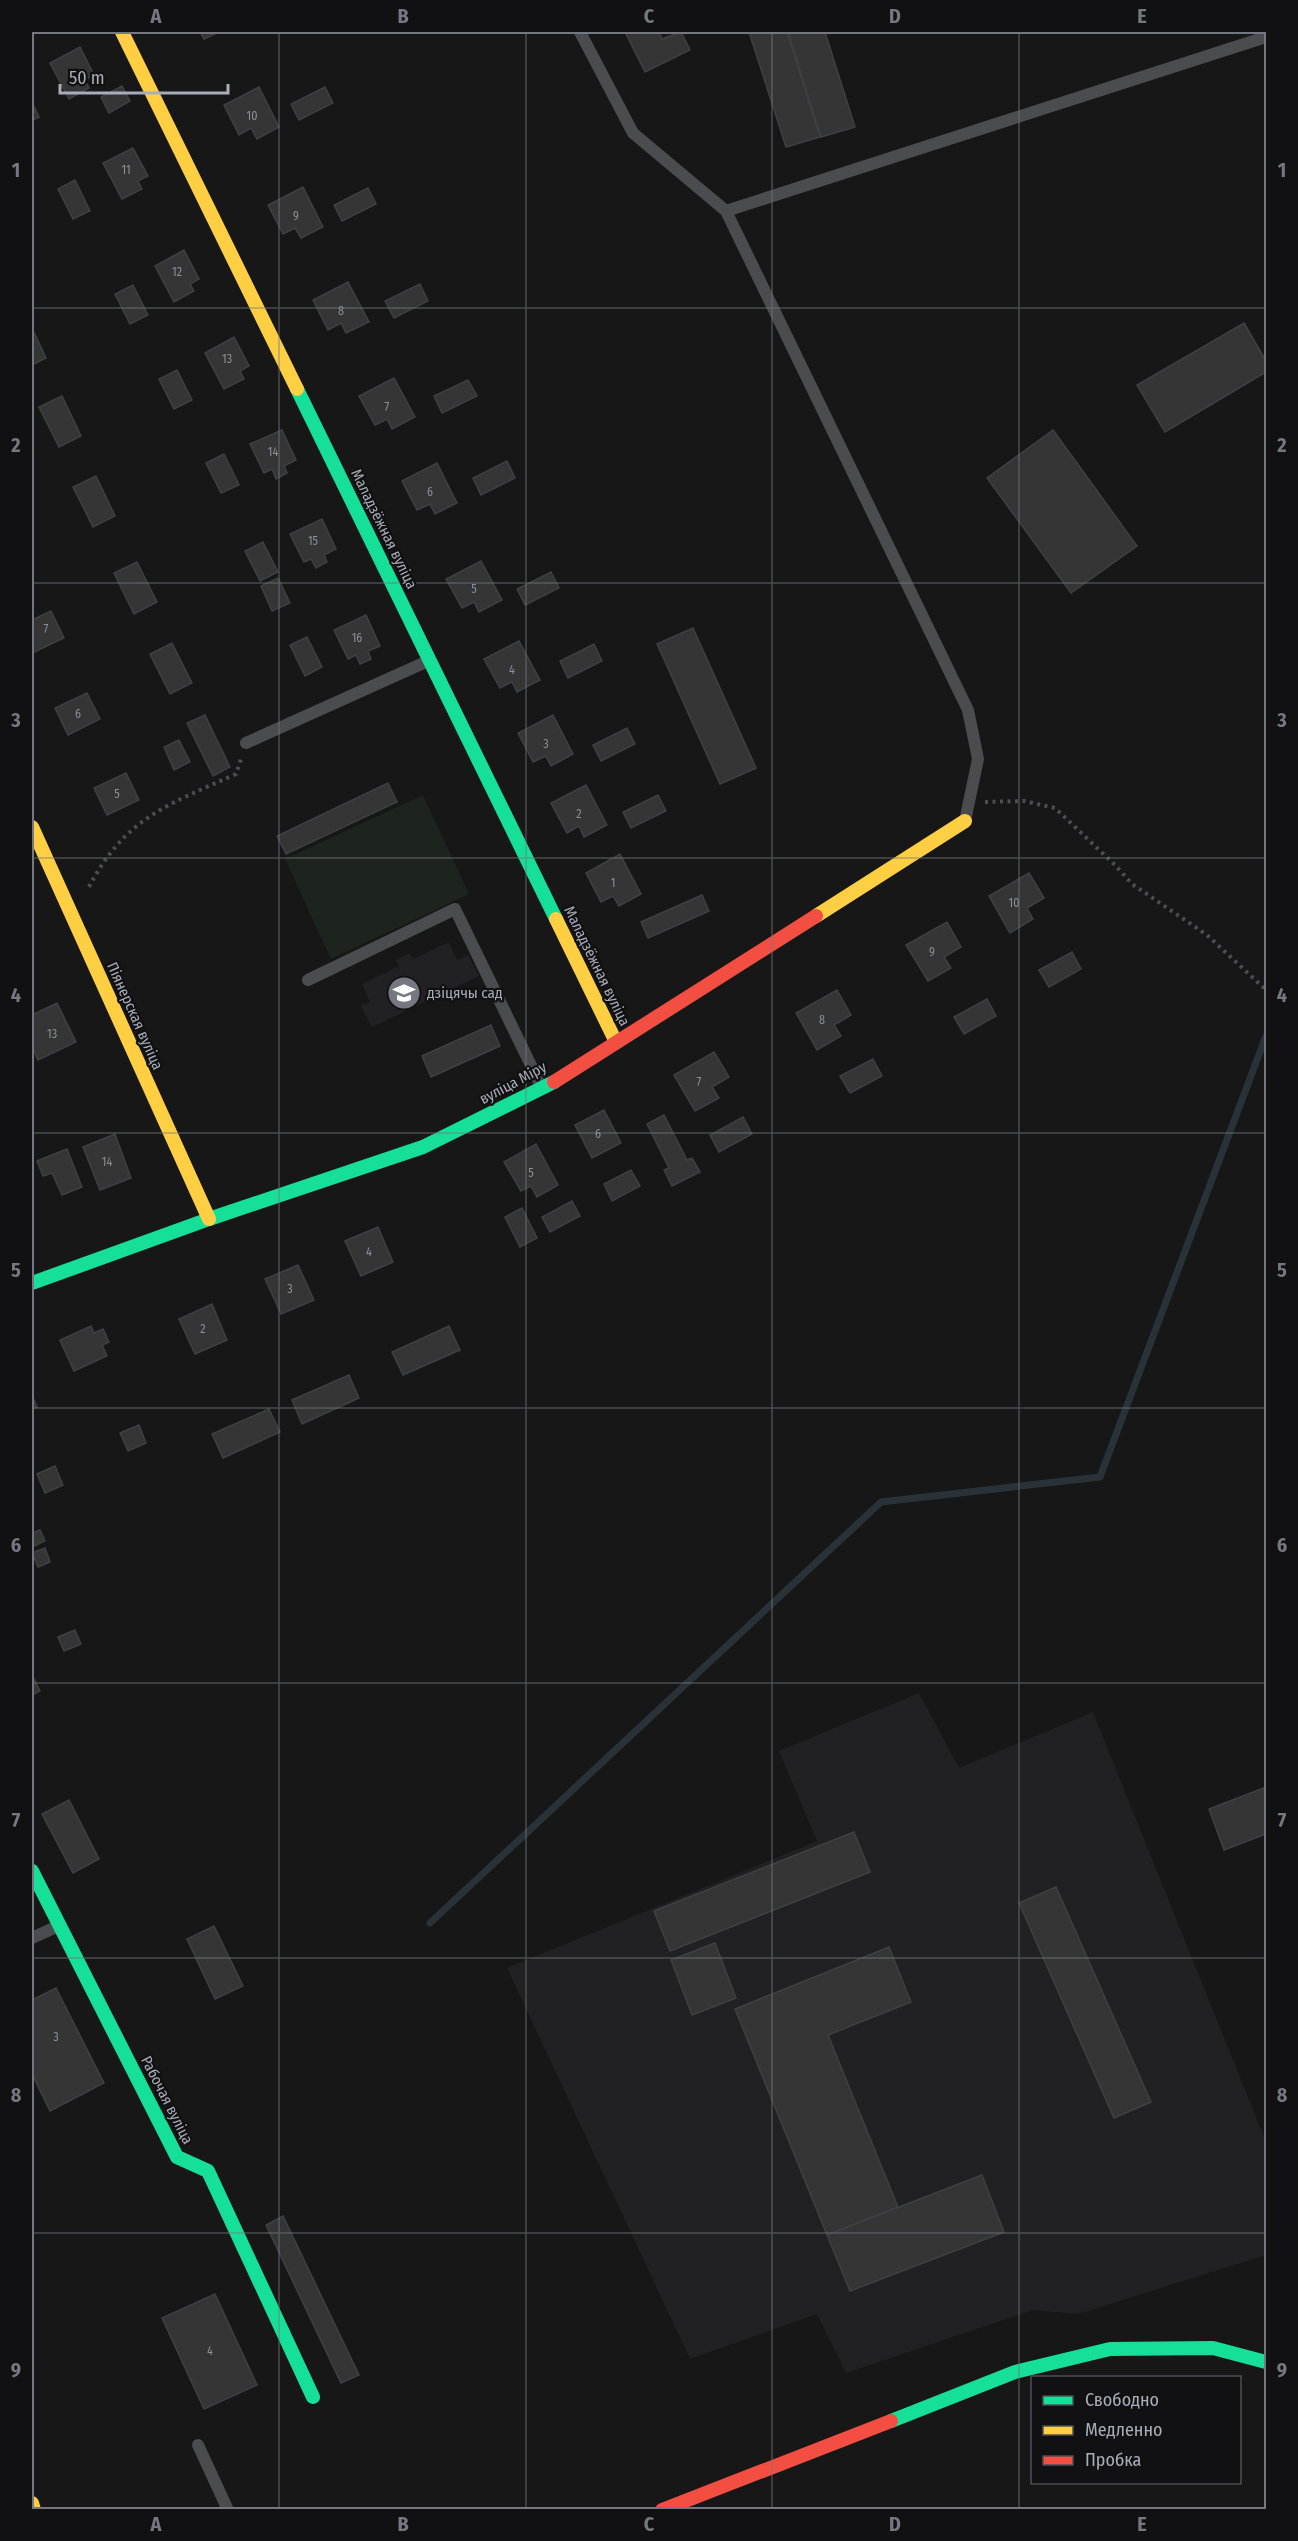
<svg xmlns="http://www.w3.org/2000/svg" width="1298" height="2541" font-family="'Fira Sans Condensed',sans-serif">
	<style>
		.built { fill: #212123 }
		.green { fill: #1d241e }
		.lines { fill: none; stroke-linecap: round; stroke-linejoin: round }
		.stream { stroke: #2a3239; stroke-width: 7 }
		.building { fill: #353536; stroke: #3f4043; stroke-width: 1.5 }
		.path { stroke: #4d4e52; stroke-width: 4; stroke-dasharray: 3 4.5; stroke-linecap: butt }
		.lane { stroke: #4b4c50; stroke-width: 12 }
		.fast { stroke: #16e098; stroke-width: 14 }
		.slow { stroke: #ffcf43; stroke-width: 14 }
		.jam { stroke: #f24e42; stroke-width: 14 }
		.grid { fill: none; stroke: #757880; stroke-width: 1.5; stroke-opacity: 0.55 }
		.labels { text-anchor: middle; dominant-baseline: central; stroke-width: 4.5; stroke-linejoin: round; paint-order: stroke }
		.number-label { font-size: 12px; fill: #8b8f98 }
		.street-label { font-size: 15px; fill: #a8adb8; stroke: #111113 }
		.poi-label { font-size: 15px; fill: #a8adb8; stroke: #111113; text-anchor: start }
		.neatline { fill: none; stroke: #757880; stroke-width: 2 }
		.grid-label { font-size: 20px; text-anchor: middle; font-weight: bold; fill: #757880 }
	</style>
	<rect width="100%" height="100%" fill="#171717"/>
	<g class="built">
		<path d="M449,942L457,960L468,955L479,976L372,1027L361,1006L370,1002L362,984L399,966L396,960L409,953L413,959Z"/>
		<path d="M919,1693L959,1768L1093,1712L1266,2142V2255L1078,2314L1033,2310L846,2373L817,2314L690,2359L507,1968L817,1841L779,1751Z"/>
	</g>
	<path class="green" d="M423,795L469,894L331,959L285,859Z"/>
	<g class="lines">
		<path class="stream" d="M430,1923L881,1502L1100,1477L1266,1036"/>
	</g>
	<g class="building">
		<path d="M200,32H219L204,39Z"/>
		<path d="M625,32H659L662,39L681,32L690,50L645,72Z"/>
		<path d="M749,32H787L820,137L786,147Z"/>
		<path d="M788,32H825L855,127L821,137Z"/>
		<path d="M80,47L94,75L85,80L89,88L69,99L50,63Z"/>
		<path d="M122,86L130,101L109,113L101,97Z"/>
		<path d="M259,87L279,127L257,139L251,128L239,135L224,105Z"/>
		<path d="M325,87L333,103L299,120L291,104Z"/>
		<path d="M32,102L39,117L32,120Z"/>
		<path d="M133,148L148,176L138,181L142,189L122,199L103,163Z"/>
		<path d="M75,180L90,211L73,219L58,189Z"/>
		<path d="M303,187L323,227L301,238L295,228L283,234L268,205Z"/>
		<path d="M368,188L376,204L342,221L334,205Z"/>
		<path d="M184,250L199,279L190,284L194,291L174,302L155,266Z"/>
		<path d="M348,282L369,322L346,333L341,323L328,330L313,300Z"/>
		<path d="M420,284L428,301L394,318L385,301Z"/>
		<path d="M133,285L148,315L130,324L115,294Z"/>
		<path d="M1244,323L1266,361V372L1165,432L1137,385Z"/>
		<path d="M32,328L46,358L32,365Z"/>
		<path d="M234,337L249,366L240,371L244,379L224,389L205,353Z"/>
		<path d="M177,370L192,400L174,409L159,379Z"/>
		<path d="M394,378L415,417L392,429L387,419L375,425L359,396Z"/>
		<path d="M468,380L477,396L442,413L434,396Z"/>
		<path d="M62,396L81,436L59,447L39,407Z"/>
		<path d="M282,430L296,460L284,466L287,473L276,479L272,469L264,473L250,444Z"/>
		<path d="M1053,430L1137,546L1071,593L987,478Z"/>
		<path d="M224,454L239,485L221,493L206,463Z"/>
		<path d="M507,461L515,478L481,495L473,478Z"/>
		<path d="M437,463L457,503L435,514L430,504L417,510L402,481Z"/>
		<path d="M96,476L115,516L93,527L73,487Z"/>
		<path d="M322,519L336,549L324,555L327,562L316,568L311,559L304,562L290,534Z"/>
		<path d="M263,542L278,572L260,581L245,551Z"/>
		<path d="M481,561L502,600L479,612L474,602L462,608L446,579Z"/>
		<path d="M137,562L157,602L134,614L114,573Z"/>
		<path d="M551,572L559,588L525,605L517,589Z"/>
		<path d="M278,578L290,603L272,611L261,586Z"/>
		<path d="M51,611L64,638L32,653V620Z"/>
		<path d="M366,615L380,646L368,651L371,659L360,664L356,655L348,659L334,630Z"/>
		<path d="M693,628L756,768L720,784L657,644Z"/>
		<path d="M307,637L322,667L305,676L290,645Z"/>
		<path d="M519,641L540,680L517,692L512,682L500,688L484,659Z"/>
		<path d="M172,643L192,683L170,694L150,654Z"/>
		<path d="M594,644L602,661L568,678L560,661Z"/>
		<path d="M87,693L100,719L68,735L55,708Z"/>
		<path d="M205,715L230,767L213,776L187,723Z"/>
		<path d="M553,715L573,754L551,766L546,756L533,762L518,733Z"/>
		<path d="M627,728L635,744L601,761L593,745Z"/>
		<path d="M179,740L190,762L174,770L164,747Z"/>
		<path d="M126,773L139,800L107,815L94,788Z"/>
		<path d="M388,783L397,802L286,854L277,836Z"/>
		<path d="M586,785L607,825L584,837L579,826L567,833L551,803Z"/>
		<path d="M658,795L666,811L631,828L623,812Z"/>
		<path d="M620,854L641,894L619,906L613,896L601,902L586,873Z"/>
		<path d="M1029,873L1044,898L1027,908L1033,919L1010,933L989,896Z"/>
		<path d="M702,895L709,911L648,938L641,922Z"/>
		<path d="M947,922L961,947L944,957L951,968L928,981L906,945Z"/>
		<path d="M1072,952L1081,969L1049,987L1039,970Z"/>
		<path d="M837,990L851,1015L834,1025L841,1036L817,1050L796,1013Z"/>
		<path d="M987,999L996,1016L964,1034L954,1017Z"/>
		<path d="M57,1003L76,1042L38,1060L32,1047V1015Z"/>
		<path d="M491,1025L500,1046L431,1077L422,1056Z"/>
		<path d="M714,1052L729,1077L712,1087L719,1098L695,1111L674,1075Z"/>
		<path d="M873,1059L882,1076L850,1093L840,1076Z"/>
		<path d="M604,1110L621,1143L592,1158L575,1125Z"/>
		<path d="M664,1115L687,1160L692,1158L700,1172L672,1186L664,1170L669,1168L647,1124Z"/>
		<path d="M743,1117L752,1134L719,1152L710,1135Z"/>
		<path d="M115,1134L131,1178L100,1190L83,1147Z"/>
		<path d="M536,1144L558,1185L537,1197L531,1186L521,1191L504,1162Z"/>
		<path d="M67,1149L82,1187L62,1195L52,1173L43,1176L37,1161Z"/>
		<path d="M631,1170L640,1186L612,1201L604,1184Z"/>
		<path d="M572,1201L580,1216L550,1232L542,1217Z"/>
		<path d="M522,1208L537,1238L520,1247L505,1217Z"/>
		<path d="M378,1227L393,1262L361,1276L345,1241Z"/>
		<path d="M298,1265L314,1300L281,1314L265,1279Z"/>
		<path d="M212,1304L227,1340L195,1354L179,1319Z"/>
		<path d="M91,1326L94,1333L103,1329L109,1342L102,1345L107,1356L74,1371L60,1340Z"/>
		<path d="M449,1326L460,1350L403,1375L392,1352Z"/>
		<path d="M349,1375L359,1398L302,1424L292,1400Z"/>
		<path d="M32,1395L37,1407L32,1409Z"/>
		<path d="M269,1409L280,1432L223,1458L212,1434Z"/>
		<path d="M139,1425L146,1443L128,1451L120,1433Z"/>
		<path d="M55,1466L63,1485L45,1493L37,1474Z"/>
		<path d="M40,1530L45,1541L32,1547V1533Z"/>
		<path d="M45,1548L50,1562L38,1567L32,1553Z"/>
		<path d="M75,1630L81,1644L64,1651L58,1637Z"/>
		<path d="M34,1679L40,1691L32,1695V1680Z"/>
		<path d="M1266,1787V1834L1224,1850L1209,1809Z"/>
		<path d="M69,1800L99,1859L73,1873L42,1814Z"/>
		<path d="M854,1832L870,1872L670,1951L654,1911Z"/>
		<path d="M1056,1887L1151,2102L1114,2118L1019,1903Z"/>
		<path d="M214,1926L243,1986L215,1999L187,1939Z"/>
		<path d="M715,1943L736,1998L692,2015L671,1960Z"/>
		<path d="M889,1947L911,2002L828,2035L898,2207L827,2235L735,2009Z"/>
		<path d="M56,1988L104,2083L50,2111L32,2074V2000Z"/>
		<path d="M982,2175L1004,2232L850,2291L827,2235Z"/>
		<path d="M283,2216L359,2375L341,2383L266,2225Z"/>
		<path d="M215,2294L257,2385L204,2409L162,2318Z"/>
	</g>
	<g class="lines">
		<g class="path">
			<path d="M985,802L1024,801L1055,808L1115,865L1132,884L1207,935L1266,990"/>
			<path d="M89,887C125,817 170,804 236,774L242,756"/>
		</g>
		<g class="lane">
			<path d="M580,32L633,133L726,211L968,710L978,759L965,821"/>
			<path d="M726,211L1266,37"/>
			<path d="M246,743L428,661"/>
			<path d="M308,980L455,909L542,1088"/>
			<path d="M32,1938L58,1926"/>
			<path d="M198,2445L228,2510"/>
		</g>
		<g class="fast">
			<path d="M297,389L556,919"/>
			<path d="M32,1283L209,1219L423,1147L554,1082"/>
			<path d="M32,1871L177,2157L208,2171L313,2397"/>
			<path d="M891,2421L1015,2372L1110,2349L1213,2348L1266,2362"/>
		</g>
		<g class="slow">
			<path d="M122,32L297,389"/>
			<path d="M32,827L209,1219"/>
			<path d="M816,916L965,821"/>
			<path d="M556,919L616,1042"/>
			<path d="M32,2503L34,2510"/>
		</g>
		<g class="jam">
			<path d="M554,1082L816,916"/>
			<path d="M662,2510L891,2421"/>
		</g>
	</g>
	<path class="grid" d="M279,32V2510M526,32V2510M772,32V2510M1019,32V2510M32,308H1266M32,583H1266M32,858H1266M32,1133H1266M32,1408H1266M32,1683H1266M32,1958H1266M32,2233H1266"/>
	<defs>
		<symbol id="school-disc" viewBox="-11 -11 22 22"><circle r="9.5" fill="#757880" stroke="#111113"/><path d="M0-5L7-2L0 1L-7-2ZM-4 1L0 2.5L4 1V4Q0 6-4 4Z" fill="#fff"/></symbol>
	</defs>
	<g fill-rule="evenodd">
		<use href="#school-disc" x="385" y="974" width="38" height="38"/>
	</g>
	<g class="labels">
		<g class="number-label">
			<text x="252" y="116">10</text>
			<text x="126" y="170">11</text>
			<text x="296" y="216">9</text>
			<text x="177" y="272">12</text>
			<text x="341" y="311">8</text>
			<text x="227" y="359">13</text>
			<text x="387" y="407">7</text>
			<text x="273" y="452">14</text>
			<text x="430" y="492">6</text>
			<text x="313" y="541">15</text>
			<text x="474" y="589">5</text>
			<text x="46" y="629">7</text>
			<text x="357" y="638">16</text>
			<text x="512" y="670">4</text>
			<text x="78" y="714">6</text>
			<text x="546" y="744">3</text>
			<text x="117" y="794">5</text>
			<text x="579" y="814">2</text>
			<text x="613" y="883">1</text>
			<text x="1014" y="903">10</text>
			<text x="932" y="952">9</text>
			<text x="822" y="1020">8</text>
			<text x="52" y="1034">13</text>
			<text x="699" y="1082">7</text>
			<text x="598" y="1134">6</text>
			<text x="107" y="1162">14</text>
			<text x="531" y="1173">5</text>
			<text x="369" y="1252">4</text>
			<text x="290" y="1289">3</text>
			<text x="203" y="1329">2</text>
			<text x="56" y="2037">3</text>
			<text x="210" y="2351">4</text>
		</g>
		<g class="street-label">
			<text transform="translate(384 529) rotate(64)">Маладзёжная вуліца</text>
			<text transform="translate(597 966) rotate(64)">Маладзёжная вуліца</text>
			<text transform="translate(135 1016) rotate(66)">Піянерская вуліца</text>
			<text transform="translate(513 1083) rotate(-28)">вуліца Міру</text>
			<text transform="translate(167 2100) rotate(63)">Рабочая вуліца</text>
		</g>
		<g class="poi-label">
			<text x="427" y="993">дзіцячы сад</text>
		</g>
	</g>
	<rect width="1298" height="2541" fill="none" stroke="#111113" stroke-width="66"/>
	<rect x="1031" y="2376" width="210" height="108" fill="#111113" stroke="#4d4f55" stroke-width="1.5"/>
	<rect x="1043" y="2396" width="30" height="9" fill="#16e098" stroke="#4d4f55" stroke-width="1.5"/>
	<text x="1085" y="2406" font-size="18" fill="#a8adb8">Свободно</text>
	<rect x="1043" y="2426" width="30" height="9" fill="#ffcf43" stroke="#4d4f55" stroke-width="1.5"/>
	<text x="1085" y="2436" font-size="18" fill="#a8adb8">Медленно</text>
	<rect x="1043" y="2456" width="30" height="9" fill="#f24e42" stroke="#4d4f55" stroke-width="1.5"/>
	<text x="1085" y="2466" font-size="18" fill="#a8adb8">Пробка</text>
	<path d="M60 84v9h168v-9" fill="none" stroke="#a8adb8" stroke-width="3"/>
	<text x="69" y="84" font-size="18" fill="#a8adb8" stroke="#111113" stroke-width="4.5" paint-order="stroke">50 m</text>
	<rect x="33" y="33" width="1232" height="2475" class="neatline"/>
	<g class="grid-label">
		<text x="156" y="23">A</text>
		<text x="403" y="23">B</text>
		<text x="649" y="23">C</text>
		<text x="895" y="23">D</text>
		<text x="1142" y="23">E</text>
		<text x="16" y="177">1</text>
		<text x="1282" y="177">1</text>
		<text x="16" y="452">2</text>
		<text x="1282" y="452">2</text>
		<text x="16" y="727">3</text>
		<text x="1282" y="727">3</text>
		<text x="16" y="1002">4</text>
		<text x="1282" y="1002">4</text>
		<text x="16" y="1277">5</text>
		<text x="1282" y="1277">5</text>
		<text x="16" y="1552">6</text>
		<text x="1282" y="1552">6</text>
		<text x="16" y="1827">7</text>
		<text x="1282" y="1827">7</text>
		<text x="16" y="2102">8</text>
		<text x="1282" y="2102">8</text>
		<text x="16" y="2377">9</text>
		<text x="1282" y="2377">9</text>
		<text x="156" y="2531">A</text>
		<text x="403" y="2531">B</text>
		<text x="649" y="2531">C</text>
		<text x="895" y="2531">D</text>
		<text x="1142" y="2531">E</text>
	</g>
</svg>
